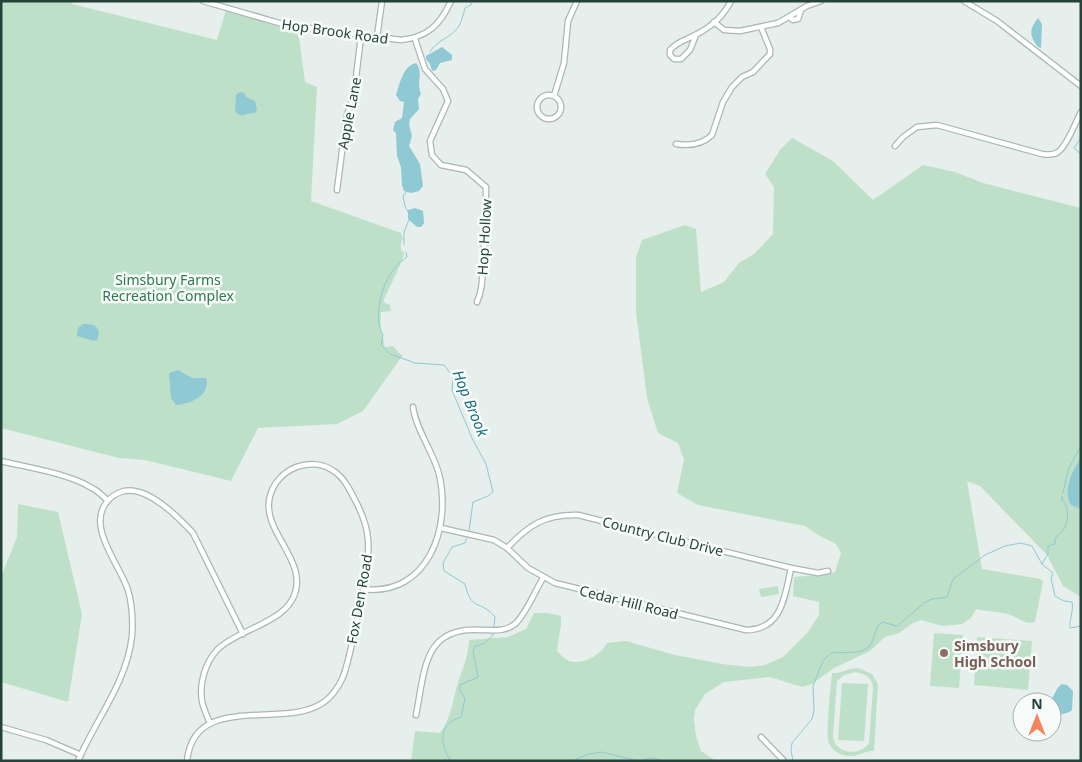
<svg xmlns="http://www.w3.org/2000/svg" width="1082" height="762" font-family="'Noto Sans',sans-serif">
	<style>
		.green { fill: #bfe0c8; fill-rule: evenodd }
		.water { fill: #8ec9d4 }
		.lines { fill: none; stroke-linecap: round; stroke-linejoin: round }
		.stream { stroke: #8ec9d4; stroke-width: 1 }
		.minor-casing { stroke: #a8b8b2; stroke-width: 7 }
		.minor { stroke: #fff; stroke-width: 4.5 }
		.education-dot { fill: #8d6e63; stroke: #f7fbf9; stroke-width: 2 }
		.labels { text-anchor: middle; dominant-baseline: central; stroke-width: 5; stroke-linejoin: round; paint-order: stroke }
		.street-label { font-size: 14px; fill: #24423a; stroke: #f7fbf9 }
		.park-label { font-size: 14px; fill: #2d7a4b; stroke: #f7fbf9 }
		.education-label { font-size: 14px; font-weight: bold; fill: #785e54; stroke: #f7fbf9; text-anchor: start }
		.water-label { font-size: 15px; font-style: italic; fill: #1c6f80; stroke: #f7fbf9 }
	</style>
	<rect width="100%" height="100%" fill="#e6efeb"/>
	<g class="green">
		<path d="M1,1H72V4L217,40L226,10L280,27L298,30L305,82L317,87L311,201L401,233L403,239L401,242V250L404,252C405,258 386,294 383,302L390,305L391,311L381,312C379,327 382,333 385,347L393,346L400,354L403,355L363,411L337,424L258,428L231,481L145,460L119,458L1,428Z"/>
		<path d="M792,138L833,161L873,200L923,165L955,172L983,183L1081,208V597L1063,586L1047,555L980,486L967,481L982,569L1040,579L1043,581L1035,622C1027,625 1020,619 1013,616C1002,611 988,612 976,609L971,618L962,624L942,626L921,620L913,623L899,633L885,637L870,651L834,668L812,684L802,687L770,677L724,682L705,694L695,710L694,719L696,736L701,751L716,761H411L415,731L440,733C451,718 452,704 457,686C462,669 468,659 469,640L508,637L526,629L534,613H548L561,616V624L557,651C560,654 565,659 569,661C583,665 600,656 607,643L626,641L675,655L722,664L750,667L765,665L783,657L808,632L819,615V602L793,596L794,577L829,574L835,572L841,553L836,544L820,536L805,526L698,505L677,493L684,460L678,443L658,433L647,398L636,312V257L642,240L685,225L696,229L701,292L724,282L739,263L754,254L773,234L774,187L765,174L780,150Z"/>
		<path d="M18,504L58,512L82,614L68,702L1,682V577L17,537Z"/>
		<path d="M778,586L779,594L761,597L759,589Z"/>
		<path d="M934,633L963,635L959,688L930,686Z"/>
		<path d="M977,637L1032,641L1028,690L974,685Z"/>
		<path d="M858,668L872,674L878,684L874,751C865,750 858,757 848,756C840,755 832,751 829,743C825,734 831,686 832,673C841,674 848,668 858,668ZM856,672C865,674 873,678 873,688L869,743C860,757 834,754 833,736L837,681L844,675Z"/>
		<path d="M842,683L868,684L864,741L838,740Z"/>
	</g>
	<g class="water">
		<path d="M1038,18L1042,24L1041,48L1038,47C1029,36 1029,29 1038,18Z"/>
		<path d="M442,47L452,55V60L440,63L436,70L432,71L430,64L426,59V56Z"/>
		<path d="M416,63C424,73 416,81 421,94L418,99L419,109L410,119L409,125L412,136L409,146L420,164L423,186L419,191L411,193L404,191L402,185L401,167L397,156L396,133L393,130L395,122L402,118L404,102L400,101L396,95C400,83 403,66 416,63Z"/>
		<path d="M242,92L245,94L246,97L255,101L257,110L255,113L246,114L242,116L235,112L236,95L238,93Z"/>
		<path d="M415,208L423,211L424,223L421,227H417L408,219V210Z"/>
		<path d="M83,324C91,324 98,324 99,333L97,340L94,341L77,336L78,328Z"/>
		<path d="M178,370L192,378H206C211,395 191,404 176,405L171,398L169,373Z"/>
		<path d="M1081,457V509L1071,505C1062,490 1073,470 1081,457Z"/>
		<path d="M1062,684L1067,685L1073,691L1072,710C1067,715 1058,715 1052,712V702H1048C1056,696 1055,688 1062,684Z"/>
	</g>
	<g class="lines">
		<g class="stream">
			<path d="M430,52C435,42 447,39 455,31C461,25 463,16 465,8L471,5V1"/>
			<path d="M1081,138L1074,148L1081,154"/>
			<path d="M1081,157V160"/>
			<path d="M1081,173V180"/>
			<path d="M407,191L403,196L405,206L408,212"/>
			<path d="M404,245V232L409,220"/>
			<path d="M406,252L407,257C403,260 398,264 395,268C381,284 373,317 383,335L381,345L390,354L415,363L444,365L453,377L452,390L472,438L486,464L493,492L488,496L473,502L469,531"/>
			<path d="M1063,493L1068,470L1081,446"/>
			<path d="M1042,564L1048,554V546L1055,544V539C1057,535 1062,532 1064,529C1069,521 1069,506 1062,500V496"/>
			<path d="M451,761C439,744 438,724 461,717L465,698L460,691V685L478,677L473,651L475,646L483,644L493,635L495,617C479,598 472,613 465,584L444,571L443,563L452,547L465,543L467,537"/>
			<path d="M462,761H465"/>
			<path d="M572,761L589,754L602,752L638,761L652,758L663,761"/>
			<path d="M793,761L791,750L792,743L812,719L814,711L813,686L823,661L831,653C840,652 859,654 866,649C876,643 873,628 882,622L897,626L924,603L932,599L947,597L953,579L985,555L1005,546L1021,543L1032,546L1042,564L1053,573L1051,578L1055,596L1064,601L1072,602C1074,611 1069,619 1070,628L1081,626"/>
		</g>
		<defs>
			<g id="minor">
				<path d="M203,1L286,25L401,40C428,37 440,25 451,1"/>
				<path d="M964,1L997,21L1081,86"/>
				<path d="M789,17L793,20L798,19L801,10"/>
				<path d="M714,22L724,30L740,31L778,23L807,6L821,1"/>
				<path d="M696,35L690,50L681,59H674L670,55V50C678,41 687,40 697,34C711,27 724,15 731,1"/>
				<path d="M377,37L382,1"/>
				<path d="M415,39L425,69L443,89L448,101L430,141L432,155L441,165L466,170L486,187C486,212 485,237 483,262C482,276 483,289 477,302"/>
				<circle cx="549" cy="107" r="12"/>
				<path d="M554,96L564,63L568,21L577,1"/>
				<path d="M676,144C689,146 702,145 712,135L723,102L732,87L742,77L753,72L770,54V49L761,27"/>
				<path d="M895,146L903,137L917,127L937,125L1042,154C1048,155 1054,155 1058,152C1067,146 1076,121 1081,112"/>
				<path d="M337,190L345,128L347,115L354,94L361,36"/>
				<path d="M1,461C30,468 67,473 92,488C98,491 103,496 107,500"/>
				<path d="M441,528L494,540L507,548L528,568L555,583L746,630C782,630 785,596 791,568"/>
				<path d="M507,548C529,525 545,514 578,515L791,568L818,573L828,571"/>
				<path d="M363,589C428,597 452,527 439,474C433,451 416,430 413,407"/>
				<path d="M416,715C425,670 423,626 481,630C493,630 505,632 515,624C526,614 535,591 543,578"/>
				<path d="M1,727L46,740L81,755"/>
				<path d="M761,737L784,761"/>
				<path d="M78,761C96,719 127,682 132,636C133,621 132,604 128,590C120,565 87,528 106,503C110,497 117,493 124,491C148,486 178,517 193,533L243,634"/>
				<path d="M187,761C194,692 280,729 321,704C330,699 339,687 343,677C349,661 352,642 356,625C362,597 370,569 368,540C367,525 362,513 355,500C350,490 344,478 335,472C311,454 277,469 270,496C260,532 311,561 293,598C286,612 273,618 260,625C248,631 226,640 217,650C205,663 199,684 202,701C203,708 207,716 210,723"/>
			</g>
		</defs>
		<use href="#minor" class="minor-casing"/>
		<use href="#minor" class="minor"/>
	</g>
	<circle class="education-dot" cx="944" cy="653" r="5"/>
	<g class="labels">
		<g class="street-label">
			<text transform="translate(335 31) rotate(8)">Hop Brook Road</text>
			<text transform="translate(349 113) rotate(-79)">Apple Lane</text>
			<text transform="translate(484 237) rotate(-87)">Hop Hollow</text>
			<text transform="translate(663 536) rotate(14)">Country Club Drive</text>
			<text transform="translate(359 599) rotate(-80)">Fox Den Road</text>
			<text transform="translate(629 602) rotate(14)">Cedar Hill Road</text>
		</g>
		<g class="park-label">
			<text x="168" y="279">Simsbury Farms<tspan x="168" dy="16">Recreation Complex</tspan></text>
		</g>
		<g class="education-label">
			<text x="954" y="645">Simsbury<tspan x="954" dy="16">High School</tspan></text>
		</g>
		<g class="water-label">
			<text transform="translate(471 403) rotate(68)">Hop Brook</text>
		</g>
	</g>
	<rect width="1082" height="762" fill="none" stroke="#24423a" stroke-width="5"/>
	<g transform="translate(1037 717)"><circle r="24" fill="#f7fbf9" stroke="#a3b1ad"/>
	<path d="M0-4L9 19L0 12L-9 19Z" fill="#f4845f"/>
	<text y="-8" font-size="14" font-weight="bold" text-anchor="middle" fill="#24423a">N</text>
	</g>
</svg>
